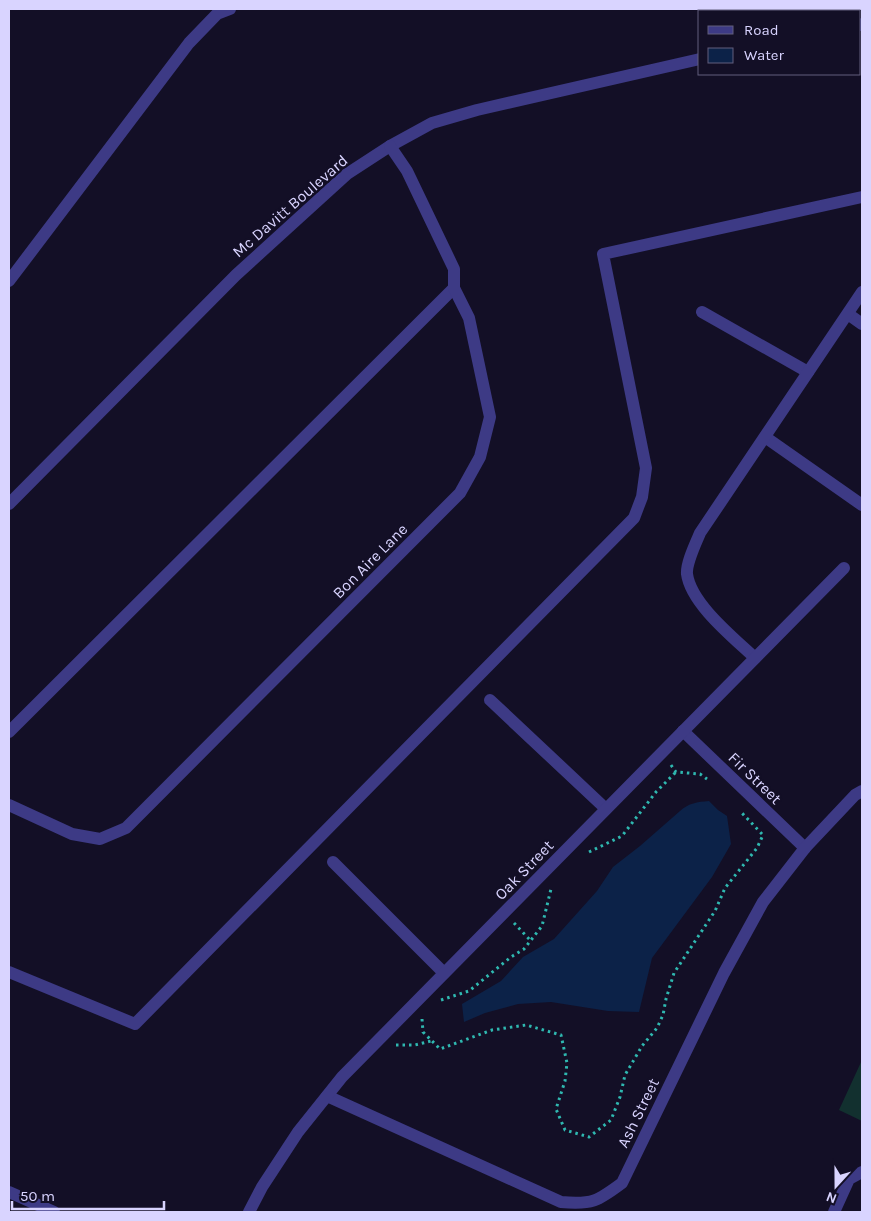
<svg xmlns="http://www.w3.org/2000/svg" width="871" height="1221" font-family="Karla,sans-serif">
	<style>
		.green { fill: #12302f }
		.water { fill: #0c2248 }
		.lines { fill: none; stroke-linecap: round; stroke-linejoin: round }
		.path { stroke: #2fb8b0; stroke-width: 3; stroke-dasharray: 2.5 4; stroke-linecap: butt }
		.minor { stroke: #3d3a85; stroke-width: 12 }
		.labels { text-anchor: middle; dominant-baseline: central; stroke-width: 4.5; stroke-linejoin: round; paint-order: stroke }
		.street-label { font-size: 16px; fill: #d9d4ff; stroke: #130f26 }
	</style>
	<rect width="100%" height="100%" fill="#130f26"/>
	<path class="green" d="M862,1060V1121L839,1110Z"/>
	<path class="water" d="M709,801L718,810L727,816L731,844L712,877L652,958L639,1012L608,1011L551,1002L518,1004L485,1013L464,1022L462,1004L501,981L523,957L554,939L597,891L613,867L640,846L680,811C689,803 697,802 709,801Z"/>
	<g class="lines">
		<g class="path">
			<path d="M671,765L676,772L700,774L707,779"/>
			<path d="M589,852L622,836L656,792L676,772"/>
			<path d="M514,923L531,941"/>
			<path d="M441,1000L469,991L511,957L524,949L542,926L551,889"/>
			<path d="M422,1019L423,1032L440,1049L492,1030L526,1025L561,1035L567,1063L565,1081L556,1109L565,1130L589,1137L611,1120L620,1097L625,1075L642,1046L657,1028L663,1015L666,999L674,973L715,911L725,888L757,848L763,835L740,811"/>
			<path d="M396,1045H415L431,1041"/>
		</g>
		<g class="minor">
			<path d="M756,9L757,11"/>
			<path d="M860,25L862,24"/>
			<path d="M9,281L189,43L217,14L230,9"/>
			<path d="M702,312L808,372"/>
			<path d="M848,314L862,324"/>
			<path d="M765,437L862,505"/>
			<path d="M9,504L236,275L347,174L390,146L432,123L477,110L700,59"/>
			<path d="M755,658C734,638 691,604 687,574C686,563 696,543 700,533L862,292"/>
			<path d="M490,700L606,809"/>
			<path d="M683,731L805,848"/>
			<path d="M9,732L454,288"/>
			<path d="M9,805L72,834L100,839L126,828L460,493L480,457L490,417L469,318L454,288V269L407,171L390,146"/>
			<path d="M333,862L444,973"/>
			<path d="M9,972L135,1024L634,518L642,497L646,468L603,254L862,197"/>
			<path d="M327,1096L561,1202C592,1205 598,1201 622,1183L724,973L763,902L805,848L855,795L862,791"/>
			<path d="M9,1192L54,1212"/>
			<path d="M249,1212L262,1187L298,1132L342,1077L844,568"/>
			<path d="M834,1212L849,1179L862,1172"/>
		</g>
	</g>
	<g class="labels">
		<g class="street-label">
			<text transform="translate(290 206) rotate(-41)">Mc Davitt Boulevard</text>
			<text transform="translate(370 561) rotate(-45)">Bon Aire Lane</text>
			<text transform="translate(755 778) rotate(44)">Fir Street</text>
			<text transform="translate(524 870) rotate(-46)">Oak Street</text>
			<text transform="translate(638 1113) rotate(-64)">Ash Street</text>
		</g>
	</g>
	<rect width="871" height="1221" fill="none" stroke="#d9d4ff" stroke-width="20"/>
	<rect x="698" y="10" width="162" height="65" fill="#130f26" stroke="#625e7d"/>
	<rect x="708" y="26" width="25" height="8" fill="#3d3a85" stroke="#625e7d"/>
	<text x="744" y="35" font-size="15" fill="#d9d4ff">Road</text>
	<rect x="708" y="48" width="25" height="15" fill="#0c2248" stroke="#625e7d"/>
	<text x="744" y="60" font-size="15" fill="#d9d4ff">Water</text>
	<g transform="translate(836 1186) rotate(201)" stroke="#130f26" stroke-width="4" paint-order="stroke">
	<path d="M0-4L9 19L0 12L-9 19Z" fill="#d9d4ff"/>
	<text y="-8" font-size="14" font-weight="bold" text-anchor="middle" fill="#d9d4ff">N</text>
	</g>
	<path d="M12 1201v8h152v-8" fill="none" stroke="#d9d4ff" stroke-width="2.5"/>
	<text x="20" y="1201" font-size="15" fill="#d9d4ff" stroke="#130f26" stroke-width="4" paint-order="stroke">50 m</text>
</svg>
